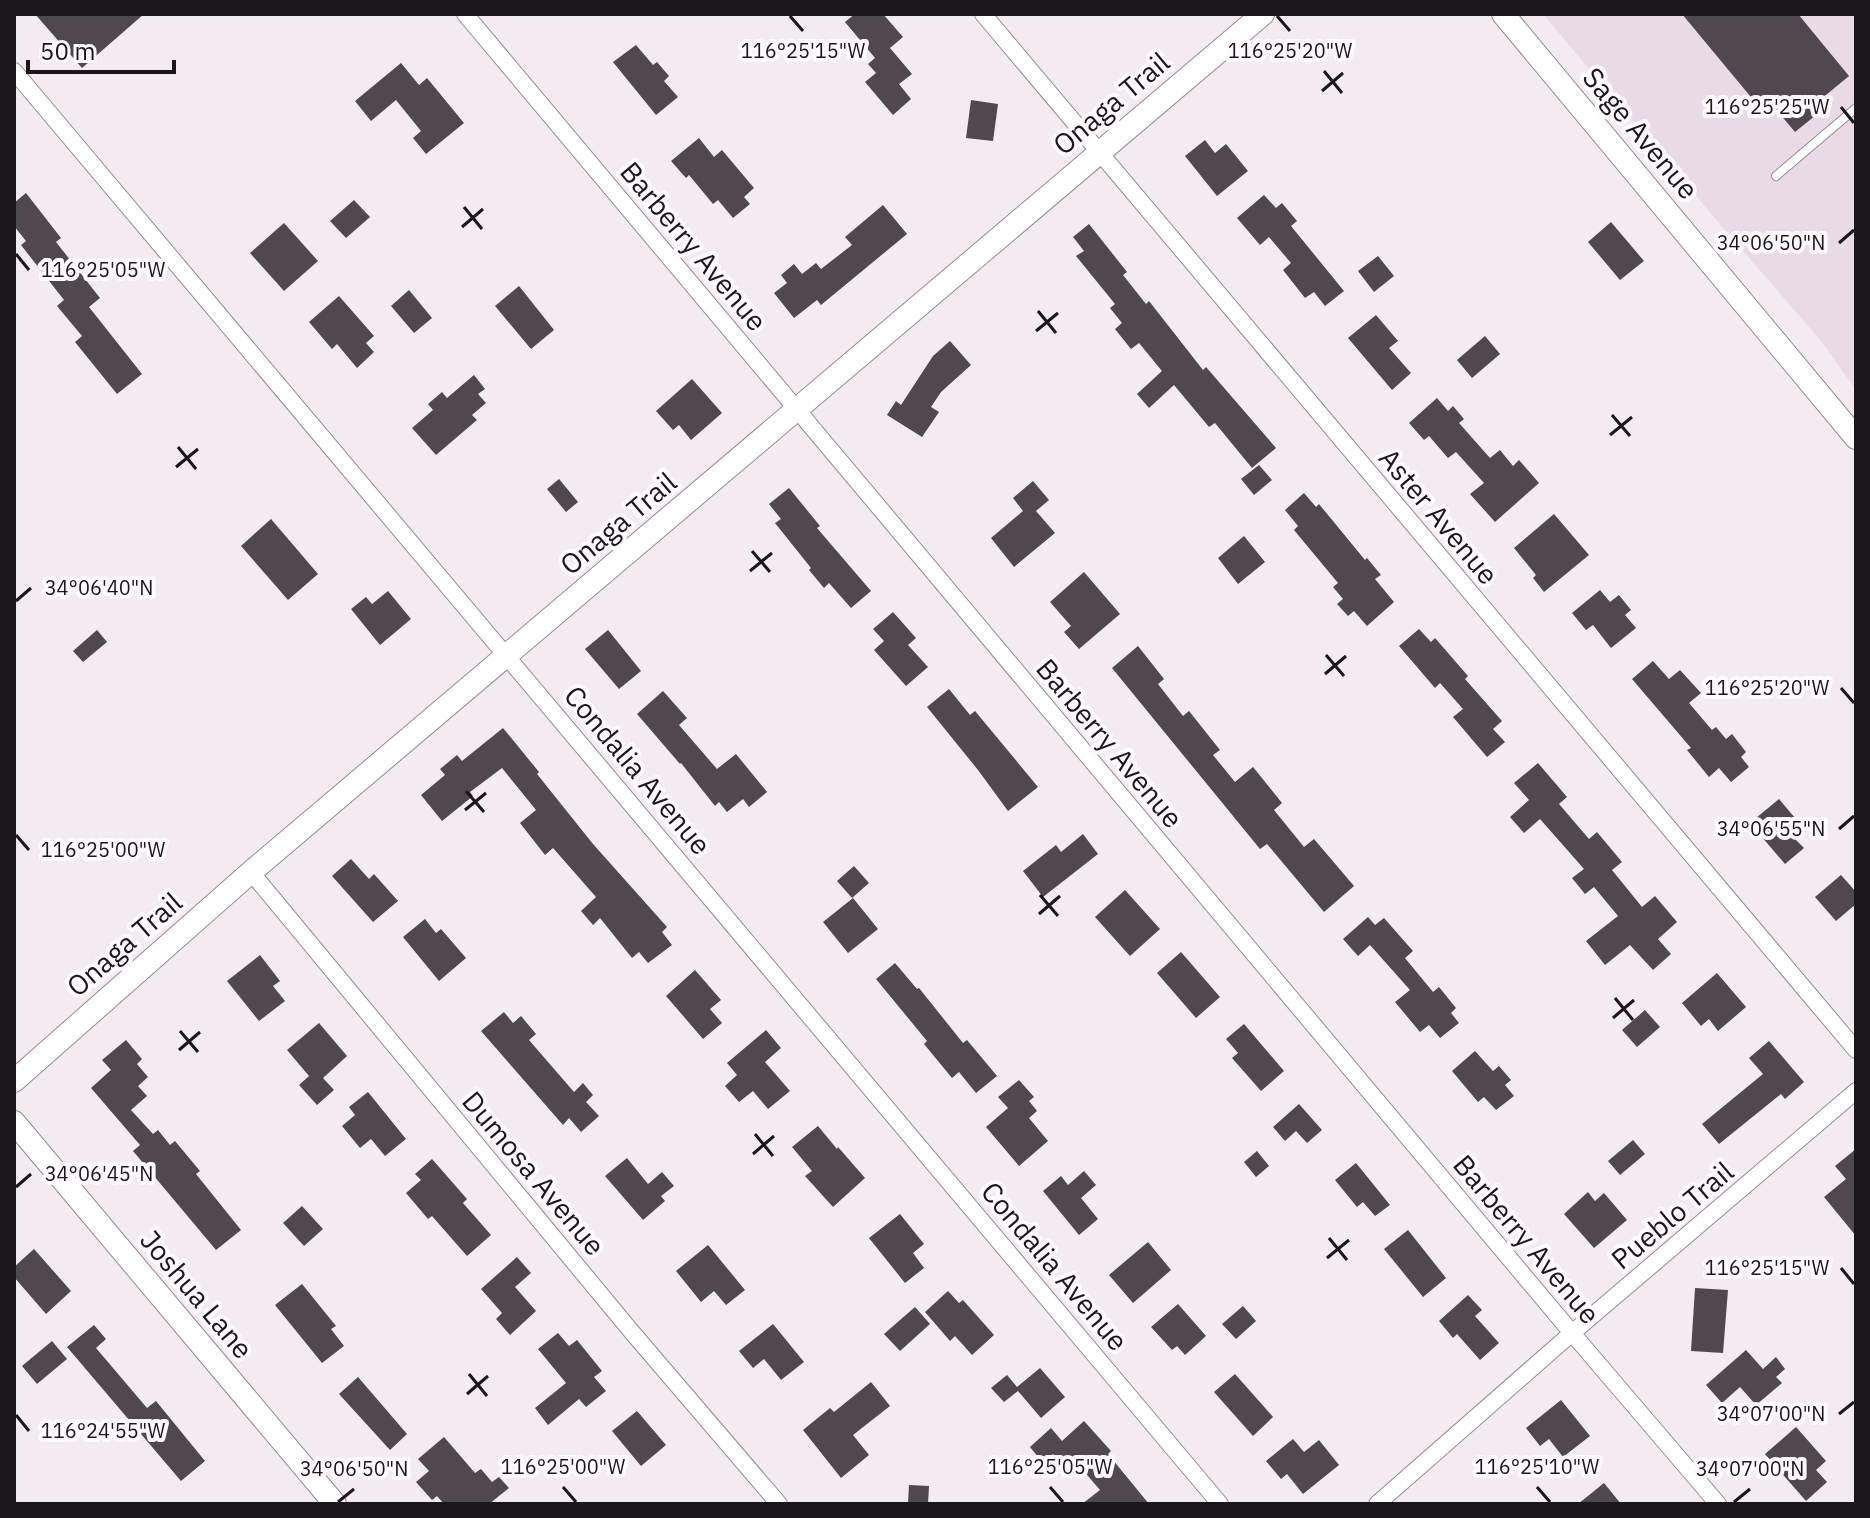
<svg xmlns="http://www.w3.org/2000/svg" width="1870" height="1518" font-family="'IBM Plex Sans',sans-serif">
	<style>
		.built { fill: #eadae5 }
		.building { fill: #50484e }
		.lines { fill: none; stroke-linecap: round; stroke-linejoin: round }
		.lane-casing { stroke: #938b91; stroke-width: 10 }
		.street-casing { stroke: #938b91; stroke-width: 18 }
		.secondary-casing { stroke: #938b91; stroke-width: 24 }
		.lane { stroke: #fff; stroke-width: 8 }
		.street { stroke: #fff; stroke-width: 16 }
		.secondary { stroke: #fff; stroke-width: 22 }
		.ticks { fill: none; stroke: #1a1619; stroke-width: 3 }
		.labels { text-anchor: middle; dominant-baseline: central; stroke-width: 8; stroke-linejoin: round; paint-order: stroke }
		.street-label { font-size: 28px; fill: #1a1619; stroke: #fff9fd }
		.ticks-label { font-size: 20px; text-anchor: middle; fill: #1a1619; stroke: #fff9fd; stroke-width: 8; stroke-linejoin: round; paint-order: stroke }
	</style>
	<rect width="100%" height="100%" fill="#f4eaf1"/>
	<path class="built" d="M1543,14H1856V390L1821,341L1719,223Z"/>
	<g class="building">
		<path d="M35,14H144L82,68Z"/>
		<path d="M855,14H883L903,37L890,48L912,74L899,84L911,99L893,115L865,82L876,73L868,64L875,58L845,22Z"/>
		<path d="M1682,14H1798L1849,76L1815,104L1821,111L1795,132L1774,107L1765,114Z"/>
		<path d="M636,45L653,65L657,62L669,76L664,81L678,97L656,115L613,62Z"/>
		<path d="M401,63L419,85L427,78L464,123L426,154L413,138L421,131L396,100L371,121L355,101Z"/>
		<path d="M971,100L998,104L993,141L966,138Z"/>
		<path d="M699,138L714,157L722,150L754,188L744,197L750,204L733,218L718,200L713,204L689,175L686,178L671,161Z"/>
		<path d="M1205,140L1215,153L1226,144L1248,171L1217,196L1185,156Z"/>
		<path d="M26,193L61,238L56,242L100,298L89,307L142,374L117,394L75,342L82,336L57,306L64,300L21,245L26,241L14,226V203Z"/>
		<path d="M1264,195L1276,208L1282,203L1297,221L1291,226L1344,291L1325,306L1314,292L1305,298L1283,270L1291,263L1269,237L1260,245L1237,218Z"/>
		<path d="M354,200L370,217L346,238L330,221Z"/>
		<path d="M883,205L907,234L821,305L817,300L794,318L774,293L787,283L781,275L794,264L802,274L816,263L821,269L852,245L845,237Z"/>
		<path d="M1611,222L1644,261L1620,280L1588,242Z"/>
		<path d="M284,223L318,261L284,291L250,253Z"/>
		<path d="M1089,224L1127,272L1123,275L1146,304L1149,301L1203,370L1206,367L1276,448L1252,468L1215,423L1209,427L1174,385L1149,408L1137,394L1162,371L1139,343L1131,349L1115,329L1122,323L1110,308L1115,304L1076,256L1084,251L1073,237Z"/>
		<path d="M1378,256L1394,276L1374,292L1358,271Z"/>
		<path d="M519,286L554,330L531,349L495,306Z"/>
		<path d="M409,290L432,318L414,333L391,306Z"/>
		<path d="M339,296L374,336L366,343L374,352L357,368L337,344L332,349L309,322Z"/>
		<path d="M1376,315L1398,341L1389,348L1411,373L1392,390L1348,338Z"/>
		<path d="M1485,336L1500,354L1472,378L1457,360Z"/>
		<path d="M950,341L971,365L941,392L931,407L939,412L922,437L887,415L896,401L901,405L933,356Z"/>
		<path d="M474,375L485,389L478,394L486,403L472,415L477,420L436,455L412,428L433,410L428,404L442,392L447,398Z"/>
		<path d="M692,379L722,413L691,440L679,425L673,430L656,411Z"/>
		<path d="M1437,398L1448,411L1453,406L1464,419L1459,423L1490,458L1500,450L1513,466L1519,460L1539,483L1495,522L1470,494L1484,483L1456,452L1448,458L1429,436L1424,440L1409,423Z"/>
		<path d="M1259,465L1272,480L1254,495L1241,479Z"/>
		<path d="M559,479L578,502L566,512L547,489Z"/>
		<path d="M1033,481L1049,500L1036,511L1055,533L1014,567L991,538L1023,511L1013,498Z"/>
		<path d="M789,488L820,526L817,528L871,591L851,608L829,583L824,588L809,570L811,568L775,523L781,519L769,504Z"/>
		<path d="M1304,493L1316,507L1319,504L1365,560L1367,558L1381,575L1375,579L1394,602L1367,626L1354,611L1348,616L1337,604L1343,599L1333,587L1338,583L1294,530L1298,526L1285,510Z"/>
		<path d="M1554,514L1589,555L1544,592L1533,578L1536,575L1514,548Z"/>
		<path d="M271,519L318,574L288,600L241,546Z"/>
		<path d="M1244,536L1265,562L1238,584L1218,558Z"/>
		<path d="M1084,572L1120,614L1079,649L1064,632L1071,626L1050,602Z"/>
		<path d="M1600,590L1610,602L1619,595L1631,610L1625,615L1636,628L1611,648L1593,625L1586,630L1572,613Z"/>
		<path d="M388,591L411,619L380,645L351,609L366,597L372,604Z"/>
		<path d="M893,612L916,638L908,645L928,667L906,686L874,650L884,641L873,629Z"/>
		<path d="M1419,629L1431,642L1435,638L1468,676L1465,679L1502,721L1493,729L1505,742L1487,757L1453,717L1463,709L1440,683L1435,688L1399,646Z"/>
		<path d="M97,630L107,642L83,662L73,651Z"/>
		<path d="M608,630L641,671L619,689L585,649Z"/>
		<path d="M1138,646L1164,679L1158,684L1183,716L1189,711L1220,750L1213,755L1235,782L1253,767L1282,803L1274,810L1304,847L1314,839L1354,886L1324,912L1267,844L1260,849L1112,668Z"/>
		<path d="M1653,661L1669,679L1680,670L1701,693L1689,703L1712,730L1716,727L1726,739L1732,734L1746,752L1741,757L1749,767L1731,782L1719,768L1709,777L1687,750L1691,748L1632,679Z"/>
		<path d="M949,689L970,715L975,711L1038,787L1008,811L978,770L927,707Z"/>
		<path d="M663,691L687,718L679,725L717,769L736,754L767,792L749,807L743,799L727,812L719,802L715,806L681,763L680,764L637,714Z"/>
		<path d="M503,728L539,772L537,774L593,844L667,927L662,932L672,945L648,963L639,952L632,958L600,918L593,925L581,911L596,897L553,848L545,855L520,823L536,810L502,768L470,792L473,796L442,821L421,795L445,775L440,769L457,755L462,761Z"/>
		<path d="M1538,763L1567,797L1559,804L1589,839L1597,832L1622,862L1612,870L1642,907L1655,896L1677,922L1658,939L1671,954L1653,970L1630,945L1605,965L1586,941L1618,916L1594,887L1585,894L1572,878L1584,869L1540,819L1524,833L1510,817L1529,800L1514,783Z"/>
		<path d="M1779,799L1806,831L1796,840L1804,848L1785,864L1750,823Z"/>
		<path d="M1083,834L1098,854L1043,897L1023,871L1056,845L1061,852Z"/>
		<path d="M351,859L369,879L374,874L398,901L373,922L332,876Z"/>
		<path d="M854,866L869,883L852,898L837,881Z"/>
		<path d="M1841,875L1856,892V904L1836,921L1815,897Z"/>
		<path d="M1125,890L1160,929L1130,956L1095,917Z"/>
		<path d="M853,898L878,929L848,953L823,922Z"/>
		<path d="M1368,917L1375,925L1384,918L1413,951L1405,958L1433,992L1439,987L1456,1008L1451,1013L1459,1023L1440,1038L1429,1025L1420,1032L1395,1002L1410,990L1370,945L1358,956L1343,939Z"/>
		<path d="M425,919L436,933L441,929L466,958L439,981L403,937Z"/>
		<path d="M1181,952L1220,997L1196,1018L1157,973Z"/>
		<path d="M260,955L280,981L273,986L285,1001L259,1021L227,981Z"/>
		<path d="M895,963L917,989L919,988L963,1043L967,1040L997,1076L976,1093L959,1072L952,1078L924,1044L927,1041L876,979Z"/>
		<path d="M695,970L721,1000L710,1009L722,1023L703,1039L666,996Z"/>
		<path d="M1717,973L1746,1007L1718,1031L1709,1019L1701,1026L1682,1003Z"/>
		<path d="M1645,1010L1660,1027L1637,1047L1622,1030Z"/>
		<path d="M504,1012L513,1023L521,1016L536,1034L529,1040L574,1092L583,1083L593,1095L586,1102L599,1116L581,1132L569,1118L563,1125L481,1031Z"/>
		<path d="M319,1023L347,1056L323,1078L334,1090L317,1105L299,1085L309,1076L287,1050Z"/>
		<path d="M1244,1024L1284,1071L1261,1091L1232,1058L1238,1053L1226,1039Z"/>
		<path d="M766,1030L781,1048L765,1062L790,1091L768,1109L753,1091L739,1102L725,1086L737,1075L727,1063Z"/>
		<path d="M126,1040L142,1059L137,1064L148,1077L138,1086L147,1096L131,1110L153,1134L158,1130L170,1145L175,1141L200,1171L196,1174L241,1230L216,1250L133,1151L140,1145L91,1088L111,1070L102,1060Z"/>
		<path d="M1769,1041L1804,1082L1785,1099L1781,1094L1719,1144L1702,1124L1763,1074L1749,1058Z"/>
		<path d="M1475,1051L1493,1071L1499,1066L1511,1080L1505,1085L1514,1096L1496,1110L1484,1097L1478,1102L1452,1071Z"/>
		<path d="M1019,1080L1034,1097L1029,1101L1037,1111L1029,1118L1048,1141L1019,1166L986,1127L1008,1108L998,1097Z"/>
		<path d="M368,1092L406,1139L385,1156L371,1139L360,1148L342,1126L355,1115L349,1107Z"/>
		<path d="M1299,1104L1322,1130L1307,1143L1296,1131L1285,1141L1273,1127Z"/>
		<path d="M818,1126L837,1149L838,1147L865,1178L833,1207L805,1176L812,1171L792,1147Z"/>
		<path d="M1633,1140L1645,1154L1620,1175L1608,1161Z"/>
		<path d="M1856,1149V1236L1824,1197L1846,1179L1835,1166Z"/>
		<path d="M1257,1151L1269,1166L1256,1177L1244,1162Z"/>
		<path d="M627,1158L648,1184L662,1172L674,1186L661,1196L665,1201L643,1220L605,1176Z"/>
		<path d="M432,1159L467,1199L463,1203L491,1235L467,1256L432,1216L428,1219L406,1193L421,1180L415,1174Z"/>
		<path d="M1356,1163L1390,1205L1375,1216L1363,1202L1357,1207L1335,1180Z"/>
		<path d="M1084,1171L1096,1185L1081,1198L1098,1219L1079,1235L1043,1191L1061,1176L1068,1185Z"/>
		<path d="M1588,1192L1595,1201L1604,1193L1627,1220L1594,1248L1564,1214Z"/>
		<path d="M302,1206L323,1229L304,1246L283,1223Z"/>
		<path d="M900,1214L924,1244L913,1253L924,1268L905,1283L869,1238Z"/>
		<path d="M1408,1230L1446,1278L1423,1297L1384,1249Z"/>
		<path d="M1148,1242L1171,1270L1133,1303L1109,1275Z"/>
		<path d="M708,1245L745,1290L726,1305L714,1291L701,1302L676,1271Z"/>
		<path d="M34,1249L71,1291L46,1314L14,1277V1267Z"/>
		<path d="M517,1257L531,1273L515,1287L536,1311L510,1335L496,1319L502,1313L481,1289Z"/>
		<path d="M302,1284L336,1326L331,1329L344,1346L322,1363L275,1305Z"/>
		<path d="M1695,1288L1728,1290L1723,1353L1691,1351Z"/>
		<path d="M948,1291L959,1303L963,1300L994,1335L972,1355L955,1336L950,1341L925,1312Z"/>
		<path d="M1468,1295L1482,1310L1475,1316L1499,1343L1480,1360L1457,1334L1453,1338L1439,1321Z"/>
		<path d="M1178,1304L1206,1336L1185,1355L1177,1346L1172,1350L1151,1327Z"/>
		<path d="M1243,1306L1256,1321L1236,1339L1222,1324Z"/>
		<path d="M915,1307L930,1324L900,1351L884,1334Z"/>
		<path d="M773,1324L804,1362L781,1380L764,1359L753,1368L739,1351Z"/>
		<path d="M94,1325L106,1339L96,1348L147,1408L156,1401L205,1461L181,1481L67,1347Z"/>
		<path d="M558,1333L569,1346L577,1340L602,1371L594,1377L606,1391L586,1407L579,1399L548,1425L535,1408L566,1383L538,1349Z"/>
		<path d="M52,1341L67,1359L37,1384L22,1366Z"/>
		<path d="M1746,1350L1763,1369L1776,1357L1785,1369L1776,1377L1782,1383L1756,1405L1740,1387L1722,1403L1706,1385Z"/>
		<path d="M1040,1368L1065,1397L1041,1418L1018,1391L1004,1402L991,1388L1007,1375L1017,1387Z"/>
		<path d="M1235,1374L1273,1417L1253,1436L1214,1392Z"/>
		<path d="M358,1377L407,1434L390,1450L339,1394Z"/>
		<path d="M871,1382L890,1406L853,1435L869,1455L841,1478L803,1430L830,1408L834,1412Z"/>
		<path d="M1561,1400L1590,1436L1563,1457L1549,1439L1540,1446L1526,1428Z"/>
		<path d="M637,1411L666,1445L641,1466L612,1431Z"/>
		<path d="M1084,1421L1111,1451L1108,1454L1149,1504H1082L1100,1490L1076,1462L1067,1470L1053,1454L1043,1463L1030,1447L1051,1428L1062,1441Z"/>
		<path d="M1796,1427L1826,1461L1816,1470L1827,1482L1806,1501L1765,1454Z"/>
		<path d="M444,1437L475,1473L481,1469L492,1482L499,1477L509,1488L489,1504H444L437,1496L432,1500L416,1482L429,1471L418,1459Z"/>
		<path d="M1293,1439L1304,1452L1319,1440L1339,1465L1303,1494L1287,1474L1281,1479L1266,1461Z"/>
		<path d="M1604,1483L1621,1504H1578Z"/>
		<path d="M909,1485L929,1486L928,1504H908Z"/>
	</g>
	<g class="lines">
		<defs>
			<path id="lane" d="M1776,176L1856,108"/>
			<g id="street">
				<path d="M465,14L1572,1333L1718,1504"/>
				<path d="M983,14L1856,1050"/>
				<path d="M14,71L1220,1504"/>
				<path d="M251,872L631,1331L779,1504"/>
				<path d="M1377,1504L1572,1333L1856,1091"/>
			</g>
			<g id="secondary">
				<path d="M1503,14L1856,438"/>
				<path d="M14,1081L251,872L1263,14"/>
				<path d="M14,1122L335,1504"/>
			</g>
		</defs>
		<use href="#lane" class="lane-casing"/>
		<use href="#street" class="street-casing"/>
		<use href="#secondary" class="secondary-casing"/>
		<use href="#lane" class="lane"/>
		<use href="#street" class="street"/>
		<use href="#secondary" class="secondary"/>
	</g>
	<path class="ticks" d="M790,16L803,31M1277,16L1290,31M1324,71L1342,93M1322,91L1343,73M1841,107L1854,123M464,207L482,229M462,227L483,209M1839,243L1854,230M16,254L29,270M1038,311L1056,333M1036,331L1058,313M1612,415L1630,436M1610,435L1632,417M178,447L196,469M176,467L198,449M752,551L770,572M750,571L772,553M16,601L31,588M1326,655L1344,676M1325,674L1346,656M1841,688L1854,703M466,791L484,812M465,810L486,793M1839,829L1854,816M16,835L29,850M1040,895L1058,916M1039,914L1060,896M1615,998L1633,1020M1613,1018L1634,1000M180,1031L198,1052M179,1050L200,1032M755,1134L773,1156M753,1154L774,1136M16,1187L31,1174M1329,1238L1347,1260M1327,1258L1349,1240M1841,1268L1854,1284M469,1374L487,1396M467,1394L488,1376M1839,1414L1854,1402M16,1415L29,1431M563,1487L576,1502M1050,1487L1063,1502M1537,1487L1550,1502M338,1502L354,1489M1734,1502L1750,1489"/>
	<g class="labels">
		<g class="street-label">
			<text transform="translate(1111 103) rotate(-40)">Onaga Trail</text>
			<text transform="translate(1641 133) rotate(50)">Sage Avenue</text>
			<text transform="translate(694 246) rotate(50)">Barberry Avenue</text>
			<text transform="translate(1439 516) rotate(50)">Aster Avenue</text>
			<text transform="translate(618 523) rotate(-40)">Onaga Trail</text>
			<text transform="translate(1110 743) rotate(50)">Barberry Avenue</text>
			<text transform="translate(638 770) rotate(50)">Condalia Avenue</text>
			<text transform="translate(124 944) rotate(-41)">Onaga Trail</text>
			<text transform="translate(534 1173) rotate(50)">Dumosa Avenue</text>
			<text transform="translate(1672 1215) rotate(-40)">Pueblo Trail</text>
			<text transform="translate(1527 1239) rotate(50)">Barberry Avenue</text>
			<text transform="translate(1055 1266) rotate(50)">Condalia Avenue</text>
			<text transform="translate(197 1294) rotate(50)">Joshua Lane</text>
		</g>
	</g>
	<g class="ticks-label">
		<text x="803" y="58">116°25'15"W</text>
		<text x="1290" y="58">116°25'20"W</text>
		<text x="1767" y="114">116°25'25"W</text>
		<text x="1771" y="250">34°06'50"N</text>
		<text x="103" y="277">116°25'05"W</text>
		<text x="99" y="595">34°06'40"N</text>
		<text x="1767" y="695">116°25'20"W</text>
		<text x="1771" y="836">34°06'55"N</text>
		<text x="103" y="857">116°25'00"W</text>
		<text x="99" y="1181">34°06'45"N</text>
		<text x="1767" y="1275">116°25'15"W</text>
		<text x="1771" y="1421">34°07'00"N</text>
		<text x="103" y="1438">116°24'55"W</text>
		<text x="563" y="1474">116°25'00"W</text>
		<text x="1050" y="1474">116°25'05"W</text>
		<text x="1537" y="1474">116°25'10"W</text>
		<text x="354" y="1476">34°06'50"N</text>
		<text x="1750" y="1476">34°07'00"N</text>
	</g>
	<rect width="1870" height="1518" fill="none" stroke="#1a1619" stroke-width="32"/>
	<path d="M28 60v12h146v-12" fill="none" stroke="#1a1619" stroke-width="4"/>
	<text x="40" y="60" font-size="24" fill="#1a1619" stroke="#fff9fd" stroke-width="6" paint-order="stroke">50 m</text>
</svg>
